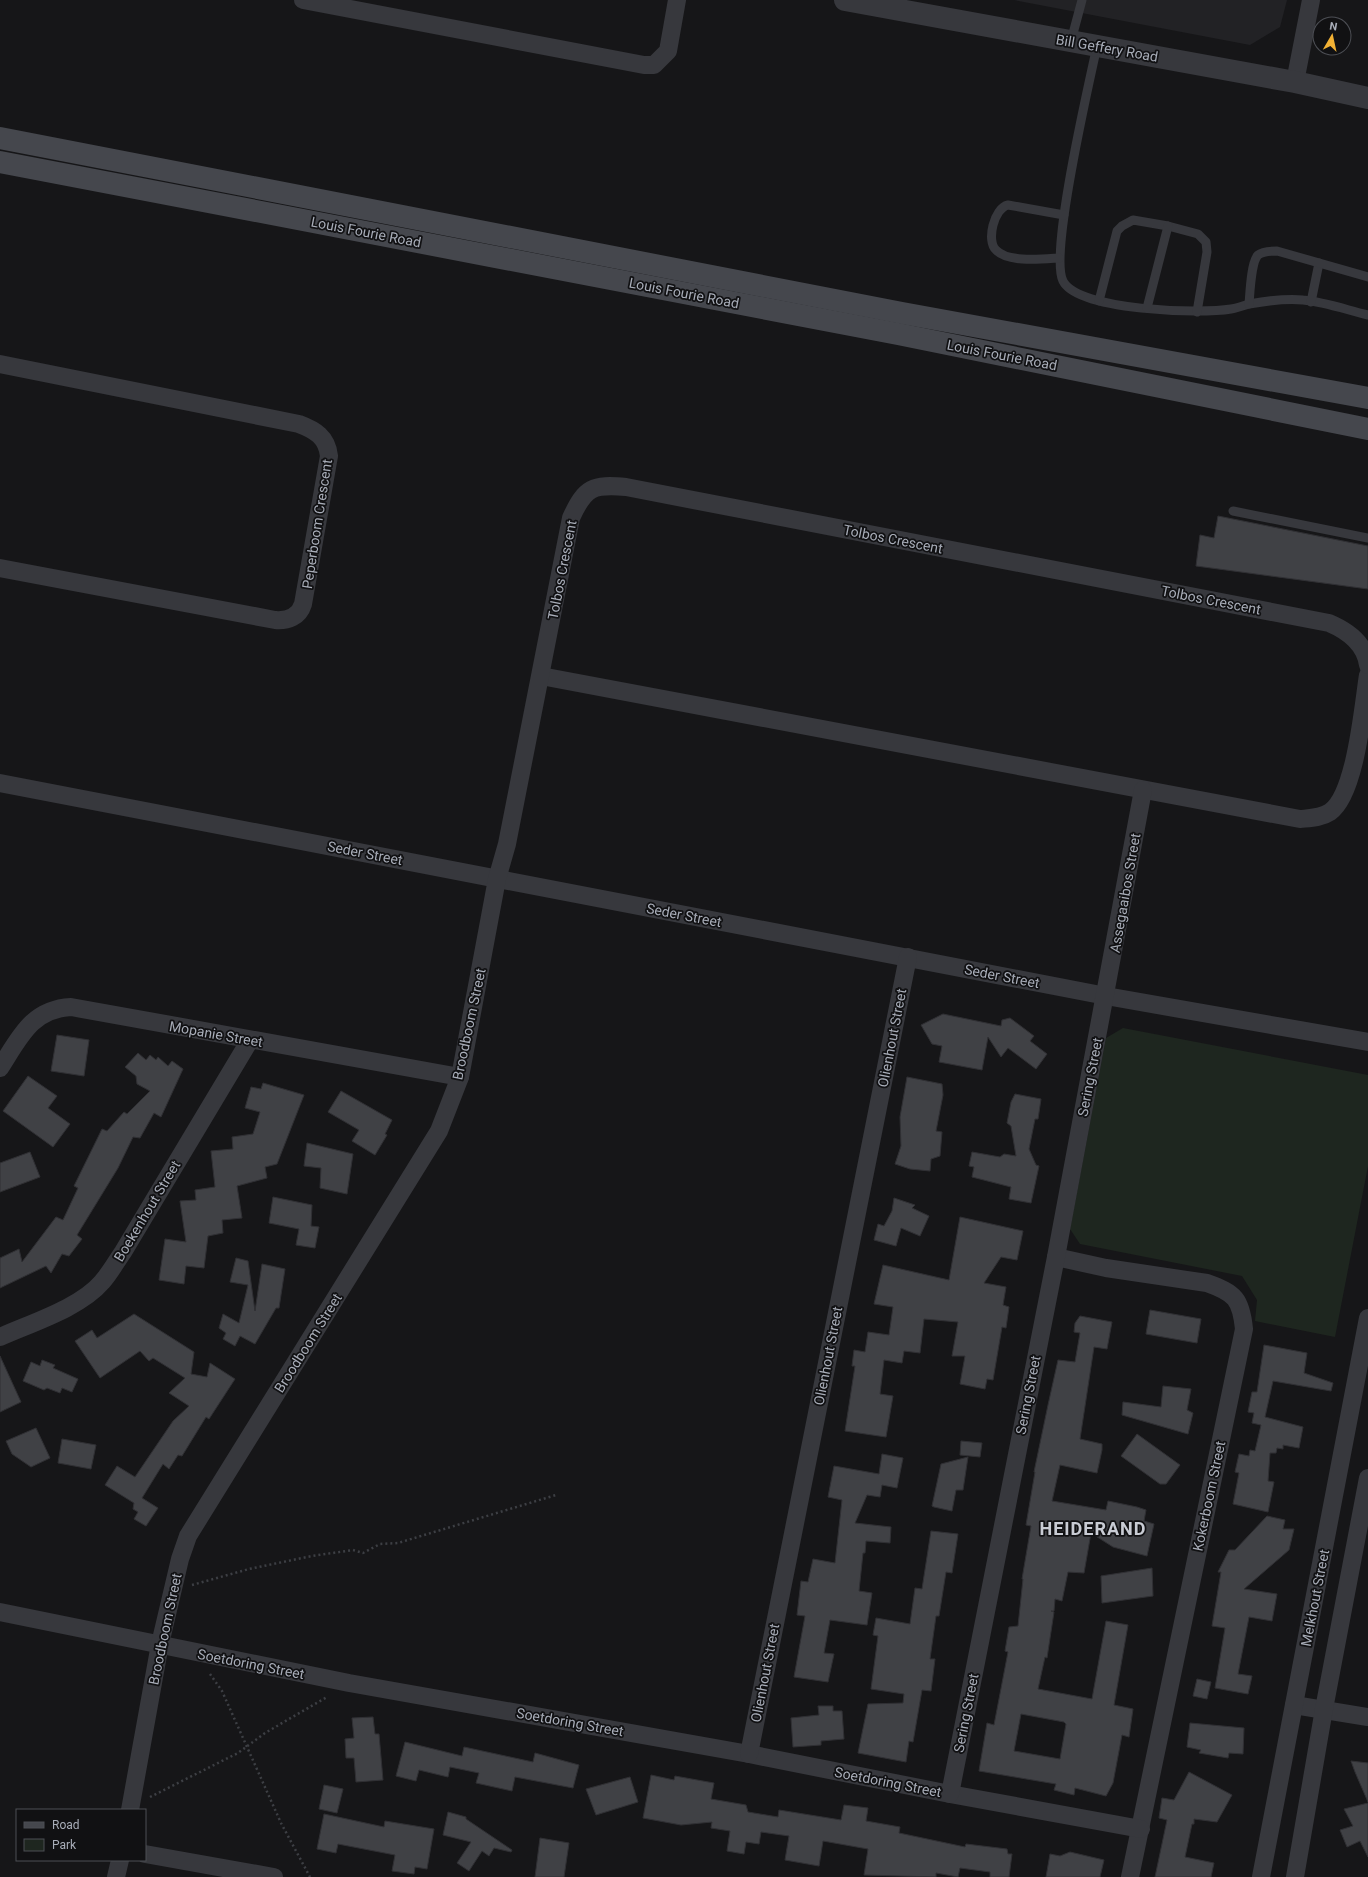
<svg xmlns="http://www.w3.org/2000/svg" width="1368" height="1877" font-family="Roboto,sans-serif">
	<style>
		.built { fill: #222225 }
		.green { fill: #1e261f }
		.building { fill: #404145; stroke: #303034; fill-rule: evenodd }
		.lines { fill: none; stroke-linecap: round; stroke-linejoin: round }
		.path { stroke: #3d3f44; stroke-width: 2.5; stroke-dasharray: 2 3; stroke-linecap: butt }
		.service { stroke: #37383d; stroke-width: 9 }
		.minor { stroke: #37383d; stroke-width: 18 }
		.tertiary { stroke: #37383d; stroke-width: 22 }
		.secondary { stroke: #45474d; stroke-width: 22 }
		.labels { text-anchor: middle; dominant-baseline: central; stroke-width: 3.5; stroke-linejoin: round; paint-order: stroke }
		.street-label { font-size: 14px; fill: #a8adb8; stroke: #111113 }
		.district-label { font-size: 18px; font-weight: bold; letter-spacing: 1px; fill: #c9ccd4; stroke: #111113 }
	</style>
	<rect width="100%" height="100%" fill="#161618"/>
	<path class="built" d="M1014,0H1287L1280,27L1250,45Z"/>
	<path class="green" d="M1123,1028L1368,1075V1166L1335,1337L1255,1321L1257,1300L1242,1276L1080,1244L1070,1229L1106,1038Z"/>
	<g class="building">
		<path d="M1218,516L1368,546V589L1196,566L1200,535L1214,538Z"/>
		<path d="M943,1014L1001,1026L1002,1020L1010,1018L1034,1036L1030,1041L1047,1054L1036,1069L1008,1048L1001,1057L988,1037L982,1070L939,1062L942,1046L932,1044L921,1025Z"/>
		<path d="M57,1035L89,1040L84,1076L51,1071Z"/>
		<path d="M138,1053L146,1060L150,1055L156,1060L158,1057L168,1066L172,1061L183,1069L161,1117L154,1113L140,1138L133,1137L118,1168L77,1235L82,1239L69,1256L62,1254L51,1273L46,1266L0,1288V1258L19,1249L22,1262L56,1217L63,1220L78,1188L74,1186L102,1129L107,1131L124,1112L127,1114L150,1091L137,1084L136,1076L125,1067Z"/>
		<path d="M28,1076L57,1096L48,1108L70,1124L53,1147L3,1111Z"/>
		<path d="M907,1077L942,1084L943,1095L936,1131L942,1132L940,1156L931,1159L930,1171L910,1169L895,1164L901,1146L900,1117Z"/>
		<path d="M263,1083L304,1095L277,1164L265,1167L267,1178L237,1186L242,1218L222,1220L223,1233L208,1236L204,1268L186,1266L184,1284L159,1280L165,1239L186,1242L180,1201L196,1200L195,1190L215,1187L211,1151L233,1149L232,1137L253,1134L260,1112L245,1108L251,1087L261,1089Z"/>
		<path d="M341,1091L392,1120L385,1134L387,1135L375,1155L352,1141L359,1130L328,1112Z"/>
		<path d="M1015,1094L1041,1099L1038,1119H1035L1029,1149L1036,1165L1039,1166L1031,1203L1009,1199L1011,1187L972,1177L974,1167L969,1166L972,1152L1000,1157L1004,1154L1016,1156L1011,1126L1007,1123L1011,1102Z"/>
		<path d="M307,1143L353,1154L347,1194L320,1188L321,1168L304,1166Z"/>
		<path d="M30,1152L40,1177L0,1192V1163Z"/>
		<path d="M273,1197L312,1205L311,1226L319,1227L315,1248L296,1245L299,1229L269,1223Z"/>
		<path d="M894,1198L915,1205L912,1208L929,1216L920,1236L901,1228L896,1246L874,1240L878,1224L884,1226L892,1211Z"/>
		<path d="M960,1217L1023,1231L1017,1260L1001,1257L984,1283L1006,1287L1003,1305L1009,1307L1006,1328L1002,1327L993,1380L987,1379L985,1389L960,1384L965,1356H952L958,1322L924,1319L920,1353L904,1351L902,1363L884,1360L880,1394L893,1396L886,1437L845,1431L855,1366H852L854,1350L865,1352L868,1332L889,1335L893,1307L874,1304L883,1265L949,1280Z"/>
		<path d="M236,1258L248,1261L255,1311L262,1264L285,1269L279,1308H276L255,1344L240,1336L235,1346L223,1339L226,1333L219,1328L223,1314L239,1323L248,1285L230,1282Z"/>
		<path d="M1150,1310L1201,1319L1197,1343L1146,1334Z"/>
		<path d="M134,1314L194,1352L191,1374L207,1377L210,1363L235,1379L209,1419L206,1417L182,1456L178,1455L169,1469L163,1464L142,1498L158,1508L146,1526L134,1519L138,1512L133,1509L134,1503L105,1485L117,1466L135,1477L173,1421L189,1406L169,1393L185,1378L153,1358L149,1361L140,1351L100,1378L75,1341L92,1330L97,1338Z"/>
		<path d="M1080,1316L1112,1322L1107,1349L1094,1347L1080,1439L1102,1444V1450L1097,1473L1060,1465L1052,1501L1106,1510L1108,1501L1137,1507L1146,1510L1144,1521L1154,1524L1147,1556L1113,1547L1091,1533L1084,1573L1068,1572L1062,1601L1055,1599L1054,1611H1051L1054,1612L1047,1658L1045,1657L1038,1689L1092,1699L1106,1621L1128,1625L1114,1705L1133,1709L1129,1737L1122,1735L1113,1783L1106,1796L1075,1788L1074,1795L1054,1790L1056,1784L979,1771L987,1723L994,1725L1008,1652L1005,1651L1009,1627L1018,1626L1023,1579H1022L1031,1526L1026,1525L1035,1472H1034L1048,1405L1058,1360L1075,1362L1080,1333L1074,1332L1075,1323ZM1021,1714L1064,1722L1066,1724L1060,1759L1014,1751Z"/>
		<path d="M1264,1345L1307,1353L1304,1373L1333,1383L1331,1391L1273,1381L1265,1417L1303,1427L1299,1448L1283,1445V1449L1277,1448L1276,1453H1270L1268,1481L1274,1482L1268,1512L1233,1504L1239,1473L1235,1472L1239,1454L1249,1456L1250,1450L1255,1451L1261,1425L1252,1423L1254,1413L1248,1412L1252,1392H1257Z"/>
		<path d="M0,1356L21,1402L0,1412Z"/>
		<path d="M42,1360L55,1365L53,1368L78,1379L72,1392L62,1388L60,1393L47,1388L44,1390L23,1381L31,1362L40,1366Z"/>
		<path d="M1163,1386L1191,1389L1187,1410L1193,1413L1188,1434L1122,1415L1123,1402L1161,1407Z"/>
		<path d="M36,1428L50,1458L31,1467L12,1454L6,1441Z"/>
		<path d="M1137,1434L1180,1465L1166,1484H1160L1121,1456Z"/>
		<path d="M62,1439L96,1445L91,1469L58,1463Z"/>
		<path d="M961,1441L982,1443L980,1457L960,1455Z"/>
		<path d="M882,1454L903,1458L897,1488L882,1485L880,1497L867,1495L855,1523L891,1527L890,1543L866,1541L865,1553H863L859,1591L872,1593L867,1625L830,1620L824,1653L834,1654L828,1682L794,1677L805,1616L797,1615L801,1581L808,1582L813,1559L835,1563L842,1500L828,1497L834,1466L879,1474Z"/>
		<path d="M968,1457L963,1490H956L952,1511L934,1507L932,1506L941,1464Z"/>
		<path d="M1267,1516L1285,1520L1283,1529H1294L1289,1550L1244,1589L1277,1594L1272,1621L1249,1617L1238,1674L1252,1676L1248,1694L1215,1688L1225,1628L1212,1626L1221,1572H1218L1229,1550H1235Z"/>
		<path d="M931,1531L958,1534L952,1573L946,1572L939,1616H936L930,1659H935L931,1691L922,1690L913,1742L909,1741L906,1762L858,1753L868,1704L903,1703L904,1694L871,1689L878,1636L873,1635L876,1618L910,1624L915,1588L922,1589Z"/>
		<path d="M1152,1568L1153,1596L1102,1603L1101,1576Z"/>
		<path d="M1197,1679L1211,1682L1207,1699L1193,1696Z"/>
		<path d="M818,1706H833V1711H842L844,1739L821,1741V1745L793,1747L791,1718L819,1715Z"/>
		<path d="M373,1717L375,1734H379L383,1780L356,1782L354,1758H346L345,1739L354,1738L352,1718Z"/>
		<path d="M1190,1723L1244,1728L1243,1754L1229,1753L1228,1758L1199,1753L1201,1750L1187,1747Z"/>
		<path d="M405,1742L462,1756L464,1747L533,1762L535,1753L579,1765L573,1788L515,1777L512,1791L476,1783L479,1773L450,1767L448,1777L419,1770L416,1781L396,1776Z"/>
		<path d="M1351,1761L1368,1763V1802L1355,1772Z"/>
		<path d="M1189,1772L1232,1795L1217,1822L1194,1819V1824H1192L1185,1857L1214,1863L1211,1877H1155L1167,1820L1159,1818L1162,1798L1174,1800Z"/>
		<path d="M651,1775L674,1780L675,1776L714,1783L711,1799L746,1805L748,1812L778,1817L779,1810L841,1820L844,1805L868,1808L866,1821L900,1827L899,1833L965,1847L966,1844L1007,1849L1008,1854H1012L1009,1877H990V1872L960,1868L958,1877L936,1873V1877L864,1875L868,1849L823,1841L819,1866L785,1860L789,1836L761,1832L759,1844L746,1842L744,1854L727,1851L730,1831L711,1828L712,1822L681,1825L643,1818Z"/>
		<path d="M630,1777L638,1802L596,1815L586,1789Z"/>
		<path d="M324,1785L343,1789L337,1813L319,1809Z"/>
		<path d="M1368,1803V1857L1360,1841L1347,1847L1340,1830L1353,1826L1344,1809Z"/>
		<path d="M448,1812L466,1817V1819L512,1850L511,1852L494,1848L489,1856L482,1851L469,1871L457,1863L471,1842L443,1835Z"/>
		<path d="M324,1814L384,1827L385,1821L434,1829L427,1869L415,1867L414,1874L392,1871L395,1855L338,1844L336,1853L317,1849Z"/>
		<path d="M540,1838L569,1843L564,1877H535Z"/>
		<path d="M1070,1852L1104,1860L1100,1877H1046L1050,1854L1060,1856Z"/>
	</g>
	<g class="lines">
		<g class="path">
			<path d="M192,1585L249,1569L312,1556L353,1550L363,1553L380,1544L398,1543L556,1495"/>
			<path d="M210,1674L222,1691L281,1823L310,1877"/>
			<path d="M150,1797L238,1753L265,1733L327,1697"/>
		</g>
		<g class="service">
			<path d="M1071,41L1082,0"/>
			<path d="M1097,46C1089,84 1049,254 1063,281C1078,311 1201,314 1231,309C1237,308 1243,306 1249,304C1266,301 1286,298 1303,300C1325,302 1347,310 1368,315"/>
			<path d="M1059,258C1043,259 1008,263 996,250C986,241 994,208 1008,205L1064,215"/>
			<path d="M1099,301L1117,231L1122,226L1133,220L1168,226L1198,234L1206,242L1207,252L1197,312"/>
			<path d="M1311,302L1319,263"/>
			<path d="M1249,304C1250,293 1251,262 1258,255C1263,251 1271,251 1277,251L1368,277"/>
			<path d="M1147,308L1168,226"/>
			<path d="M1233,511L1368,538"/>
		</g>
		<g class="minor">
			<path d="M303,0L644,65H654L668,51L677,0"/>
			<path d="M1295,82L1311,0"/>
			<path d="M0,364L299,424C315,430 327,437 329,456L303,604C299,617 288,621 275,620L0,568"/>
			<path d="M541,676L1300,819C1310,818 1321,818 1330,812C1356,794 1363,706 1368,675"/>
			<path d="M0,783L1106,996L1368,1042"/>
			<path d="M0,1068C19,1039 31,1009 71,1007L460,1077"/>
			<path d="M1056,1257L1106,1268L1207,1283C1235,1293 1241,1299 1244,1329L1130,1877"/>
			<path d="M0,1337C31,1323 80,1308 102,1282C110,1273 116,1262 123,1252L250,1040"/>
			<path d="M0,1612L349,1683L749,1754L950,1794L1141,1829"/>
			<path d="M1294,1705L1368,1717"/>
			<path d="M749,1754L908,957"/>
			<path d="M950,1794L1056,1257L1143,790"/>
			<path d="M130,1810L160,1644L180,1559L188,1536L439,1131L460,1077L497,879L507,844L571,518C585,487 593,484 626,487L1329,623C1348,631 1365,643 1368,665"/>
			<path d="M145,1854L274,1877"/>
			<path d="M116,1877L120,1860"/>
			<path d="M1261,1877L1368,1318"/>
			<path d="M1295,1877L1324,1709L1368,1478"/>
		</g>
		<path class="tertiary" d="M845,0L1295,82L1368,98"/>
		<g class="secondary">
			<path d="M0,138L902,313L1368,398"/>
			<path d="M0,162L898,334L1368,429"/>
		</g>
	</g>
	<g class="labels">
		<g class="street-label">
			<text transform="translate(1107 48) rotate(10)">Bill Geffery Road</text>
			<text transform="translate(366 232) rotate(11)">Louis Fourie Road</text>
			<text transform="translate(684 293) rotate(11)">Louis Fourie Road</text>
			<text transform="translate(1002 355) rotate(11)">Louis Fourie Road</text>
			<text transform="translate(317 524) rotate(-81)">Peperboom Crescent</text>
			<text transform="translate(893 539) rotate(11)">Tolbos Crescent</text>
			<text transform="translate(562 570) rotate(-79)">Tolbos Crescent</text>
			<text transform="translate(1211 600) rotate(11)">Tolbos Crescent</text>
			<text transform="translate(365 853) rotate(11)">Seder Street</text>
			<text transform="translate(1125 893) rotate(-80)">Assegaaibos Street</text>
			<text transform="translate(684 915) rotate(11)">Seder Street</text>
			<text transform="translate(1002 976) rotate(11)">Seder Street</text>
			<text transform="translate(469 1024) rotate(-78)">Broodboom Street</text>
			<text transform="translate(216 1034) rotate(10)">Mopanie Street</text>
			<text transform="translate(892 1038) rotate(-79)">Olienhout Street</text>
			<text transform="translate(1090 1077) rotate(-79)">Sering Street</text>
			<text transform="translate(147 1211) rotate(-59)">Boekenhout Street</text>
			<text transform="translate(308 1343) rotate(-58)">Broodboom Street</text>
			<text transform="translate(828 1356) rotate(-79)">Olienhout Street</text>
			<text transform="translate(1028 1395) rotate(-79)">Sering Street</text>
			<text transform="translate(1209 1496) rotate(-78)">Kokerboom Street</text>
			<text transform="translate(1315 1598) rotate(-79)">Melkhout Street</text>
			<text transform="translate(165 1629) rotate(-78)">Broodboom Street</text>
			<text transform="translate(251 1664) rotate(11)">Soetdoring Street</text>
			<text transform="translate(765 1673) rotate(-79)">Olienhout Street</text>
			<text transform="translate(966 1713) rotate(-79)">Sering Street</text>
			<text transform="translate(570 1722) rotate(10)">Soetdoring Street</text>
			<text transform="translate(888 1782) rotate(11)">Soetdoring Street</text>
		</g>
		<g class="district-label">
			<text x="1093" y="1528">HEIDERAND</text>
		</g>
	</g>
	<rect x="16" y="1809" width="130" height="52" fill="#111113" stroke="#4d4f55"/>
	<rect x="24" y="1822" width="20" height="6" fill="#45474d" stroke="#4d4f55"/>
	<text x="52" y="1829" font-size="12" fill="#a8adb8">Road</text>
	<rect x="24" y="1839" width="20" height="12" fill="#1e261f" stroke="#4d4f55"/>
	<text x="52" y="1849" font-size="12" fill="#a8adb8">Park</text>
	<g transform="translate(1332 36) rotate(9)"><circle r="19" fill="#111113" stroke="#4d4f55"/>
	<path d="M0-3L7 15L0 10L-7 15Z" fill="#f2b134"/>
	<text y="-6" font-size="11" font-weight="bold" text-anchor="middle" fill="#a8adb8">N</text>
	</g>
</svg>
